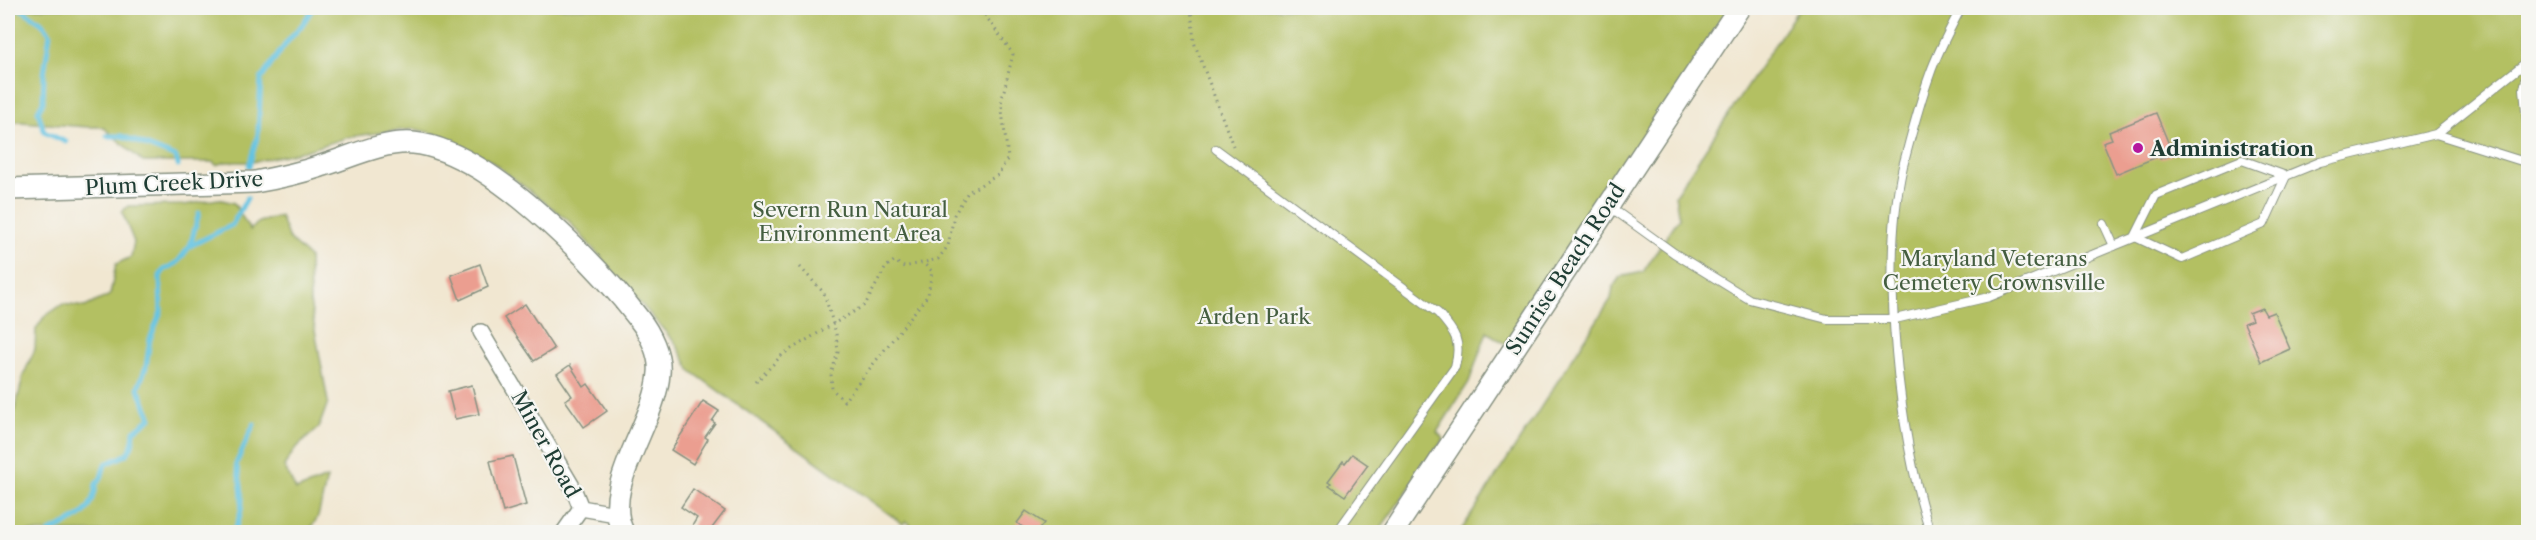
<svg xmlns="http://www.w3.org/2000/svg" width="2536" height="540" font-family="'Libre Caslon Text',serif">
	<style>
		.green { fill: #b3c062; stroke: #697e4b; stroke-width: 1.5 }
		.lines { fill: none; stroke-linecap: round; stroke-linejoin: round }
		.stream { stroke: #64c3e2; stroke-width: 5 }
		.building { fill: #eb9e90 }
		.lane-casing { stroke: #889282; stroke-width: 10 }
		.street-casing { stroke: #889282; stroke-width: 18 }
		.secondary-casing { stroke: #889282; stroke-width: 24 }
		.path { stroke: #889282; stroke-width: 3; stroke-dasharray: 1.5 4.5; stroke-linecap: butt }
		.lane { stroke: #fff; stroke-width: 8 }
		.street { stroke: #fff; stroke-width: 15 }
		.secondary { stroke: #fff; stroke-width: 21 }
		.poi-dot { fill: #b5179e; stroke: #f6f6f2; stroke-width: 2 }
		.labels { text-anchor: middle; dominant-baseline: central; stroke-width: 4.5; stroke-linejoin: round; paint-order: stroke }
		.poi-label { font-size: 21px; font-weight: bold; fill: #1f3d34; stroke: #f6f6f2; text-anchor: start }
		.street-label { font-size: 21px; fill: #1f3d34; stroke: #f6f6f2 }
		.park-label { font-size: 21px; fill: #445e40; stroke: #f6f6f2 }
	</style>
	<rect width="100%" height="100%" fill="#f6f6f2"/>
	<filter id="ink" filterUnits="userSpaceOnUse"><feTurbulence type="fractalNoise" baseFrequency=".0167" numOctaves="2"/><feDisplacementMap in="SourceGraphic" scale="12" xChannelSelector="R" yChannelSelector="G"/><feConvolveMatrix kernelMatrix="1 2 1 2 8 2 1 2 1" color-interpolation-filters="sRGB"/></filter>
	<filter id="wash" filterUnits="userSpaceOnUse"><feTurbulence type="fractalNoise" baseFrequency=".008" numOctaves="4" result="noise"/><feDisplacementMap in="SourceGraphic" scale="24" xChannelSelector="R" yChannelSelector="G"/><feGaussianBlur stdDeviation="1.35" result="paint"/><feColorMatrix in="noise" values="0 0 0 0 0 0 0 0 0 0 0 0 0 0 0 0 0 1.4 0 .05"/><feComposite in="paint" operator="in"/></filter>
	<g filter="url(#wash)">
		<rect width="100%" height="100%" fill="#f1e7d1"/>
		<g class="green">
			<path d="M8,8H1732L1507,345L1487,332L1469,382L1437,432L1444,439L1378,532H913L907,529L910,524L906,521L903,524L691,371L676,344L568,220L488,159L439,135L415,129L384,132L349,137L304,151L252,162H226L216,165L213,162H143L103,127H88L8,121Z"/>
			<path d="M1799,8H2528V532H1460L1611,299L1613,287L1620,277L1643,272L1679,218L1675,195Z"/>
			<path d="M218,199L234,203L250,230L259,222L280,216L289,239L309,257L310,302L328,402L319,427L295,449L284,466L296,490L327,478L318,517L308,532H8V419L15,411L23,376L35,349L36,329L44,317L63,304L85,307L110,295L116,264L131,257L134,242L122,212L128,206L184,205Z"/>
		</g>
		<g class="lines">
			<g class="stream">
				<path d="M19,8L41,22L50,33L44,74L43,102L38,111L44,132L66,142"/>
				<path d="M107,136H122L176,157L178,165"/>
				<path d="M249,166L258,134L261,79L287,42L302,25L313,8"/>
				<path d="M190,246L199,213"/>
				<path d="M49,532C74,520 94,515 96,484L101,478L105,464C126,456 133,455 134,431L151,418L138,388L146,367L150,339L161,312L160,276L164,270L177,263L190,246L232,225L247,198"/>
				<path d="M233,532C246,510 243,488 236,464L254,424"/>
			</g>
		</g>
		<g id="blocks">
			<g class="building">
				<path d="M2156,113L2173,154L2160,159L2159,156L2116,174L2103,142L2112,139L2109,132Z"/>
				<path d="M480,264L488,287L460,300L451,275Z"/>
				<path d="M525,304L554,349L534,361L504,318Z"/>
				<path d="M2262,308L2266,315L2274,312L2290,349L2261,362L2244,323L2252,320L2249,313Z"/>
				<path d="M570,365L584,387L588,384L607,411L584,427L565,400L572,396L557,374Z"/>
				<path d="M472,385L479,414L455,419L448,391Z"/>
				<path d="M703,401L719,411L712,421L715,423L705,437L708,439L693,464L671,450Z"/>
				<path d="M1352,454L1368,465L1345,496L1329,485L1331,483L1328,481L1343,461L1345,463Z"/>
				<path d="M513,456L526,505L503,512L490,461Z"/>
				<path d="M693,489L725,511L709,532H701L692,526L697,518L681,507Z"/>
				<path d="M1026,511L1044,523L1037,532H1030L1017,523Z"/>
			</g>
		</g>
	</g>
	<g filter="url(#ink)">
		<use href="#blocks" fill-opacity="0" stroke="#889282" stroke-width="1.5"/>
		<g class="lines">
			<defs>
				<g id="lane">
					<path d="M2528,70L2524,89L2528,135"/>
					<path d="M2436,134L2528,163"/>
					<path d="M1216,149L1438,313C1455,332 1462,341 1455,367L1337,532"/>
					<path d="M2242,160L2286,176L2264,224L2182,259L2135,237L2156,195Z"/>
					<path d="M1610,207L1674,253L1749,299L1827,319H1895L1989,297L2320,162L2436,134L2528,61"/>
					<path d="M2104,224L2114,246"/>
					<path d="M1930,532C1898,435 1880,266 1903,166C1911,136 1919,104 1930,74C1938,51 1950,29 1961,8"/>
				</g>
				<g id="street">
					<path d="M481,332L573,488L581,508L616,514"/>
					<path d="M564,532L581,508"/>
				</g>
				<g id="secondary">
					<path d="M8,189L255,182C277,178 300,173 321,166C351,157 381,141 413,143C437,145 460,157 480,169C533,202 601,269 639,319C650,333 661,355 659,373C656,423 600,486 623,532"/>
					<path d="M1393,532L1739,8"/>
				</g>
			</defs>
			<use href="#lane" class="lane-casing"/>
			<use href="#street" class="street-casing"/>
			<use href="#secondary" class="secondary-casing"/>
			<g class="path">
				<path d="M1191,8L1194,42L1233,146"/>
				<path d="M800,267L824,293L836,333L838,352L831,374L832,389L844,401L928,295L932,271L923,263"/>
				<path d="M756,382L783,354L865,305L886,267L894,261L904,267L938,259L948,246L954,215L968,192L998,175L1008,158L1001,103L1013,54L980,8"/>
			</g>
			<use href="#lane" class="lane"/>
			<use href="#street" class="street"/>
			<use href="#secondary" class="secondary"/>
		</g>
	</g>
	<circle class="poi-dot" cx="2138" cy="148" r="6"/>
	<g class="labels">
		<g class="poi-label">
			<text x="2150" y="148">Administration</text>
		</g>
		<g class="street-label">
			<text transform="translate(174 183) rotate(-3)">Plum Creek Drive</text>
			<text transform="translate(1565 269) rotate(-57)">Sunrise Beach Road</text>
			<text transform="translate(546 444) rotate(61)">Miner Road</text>
		</g>
		<g class="park-label">
			<text x="850" y="209">Severn Run Natural<tspan x="850" dy="24">Environment Area</tspan></text>
			<text x="1994" y="258">Maryland Veterans<tspan x="1994" dy="24">Cemetery Crownsville</tspan></text>
			<text x="1254" y="316">Arden Park</text>
		</g>
	</g>
	<rect width="2536" height="540" fill="none" stroke="#f6f6f2" stroke-width="30"/>
</svg>
